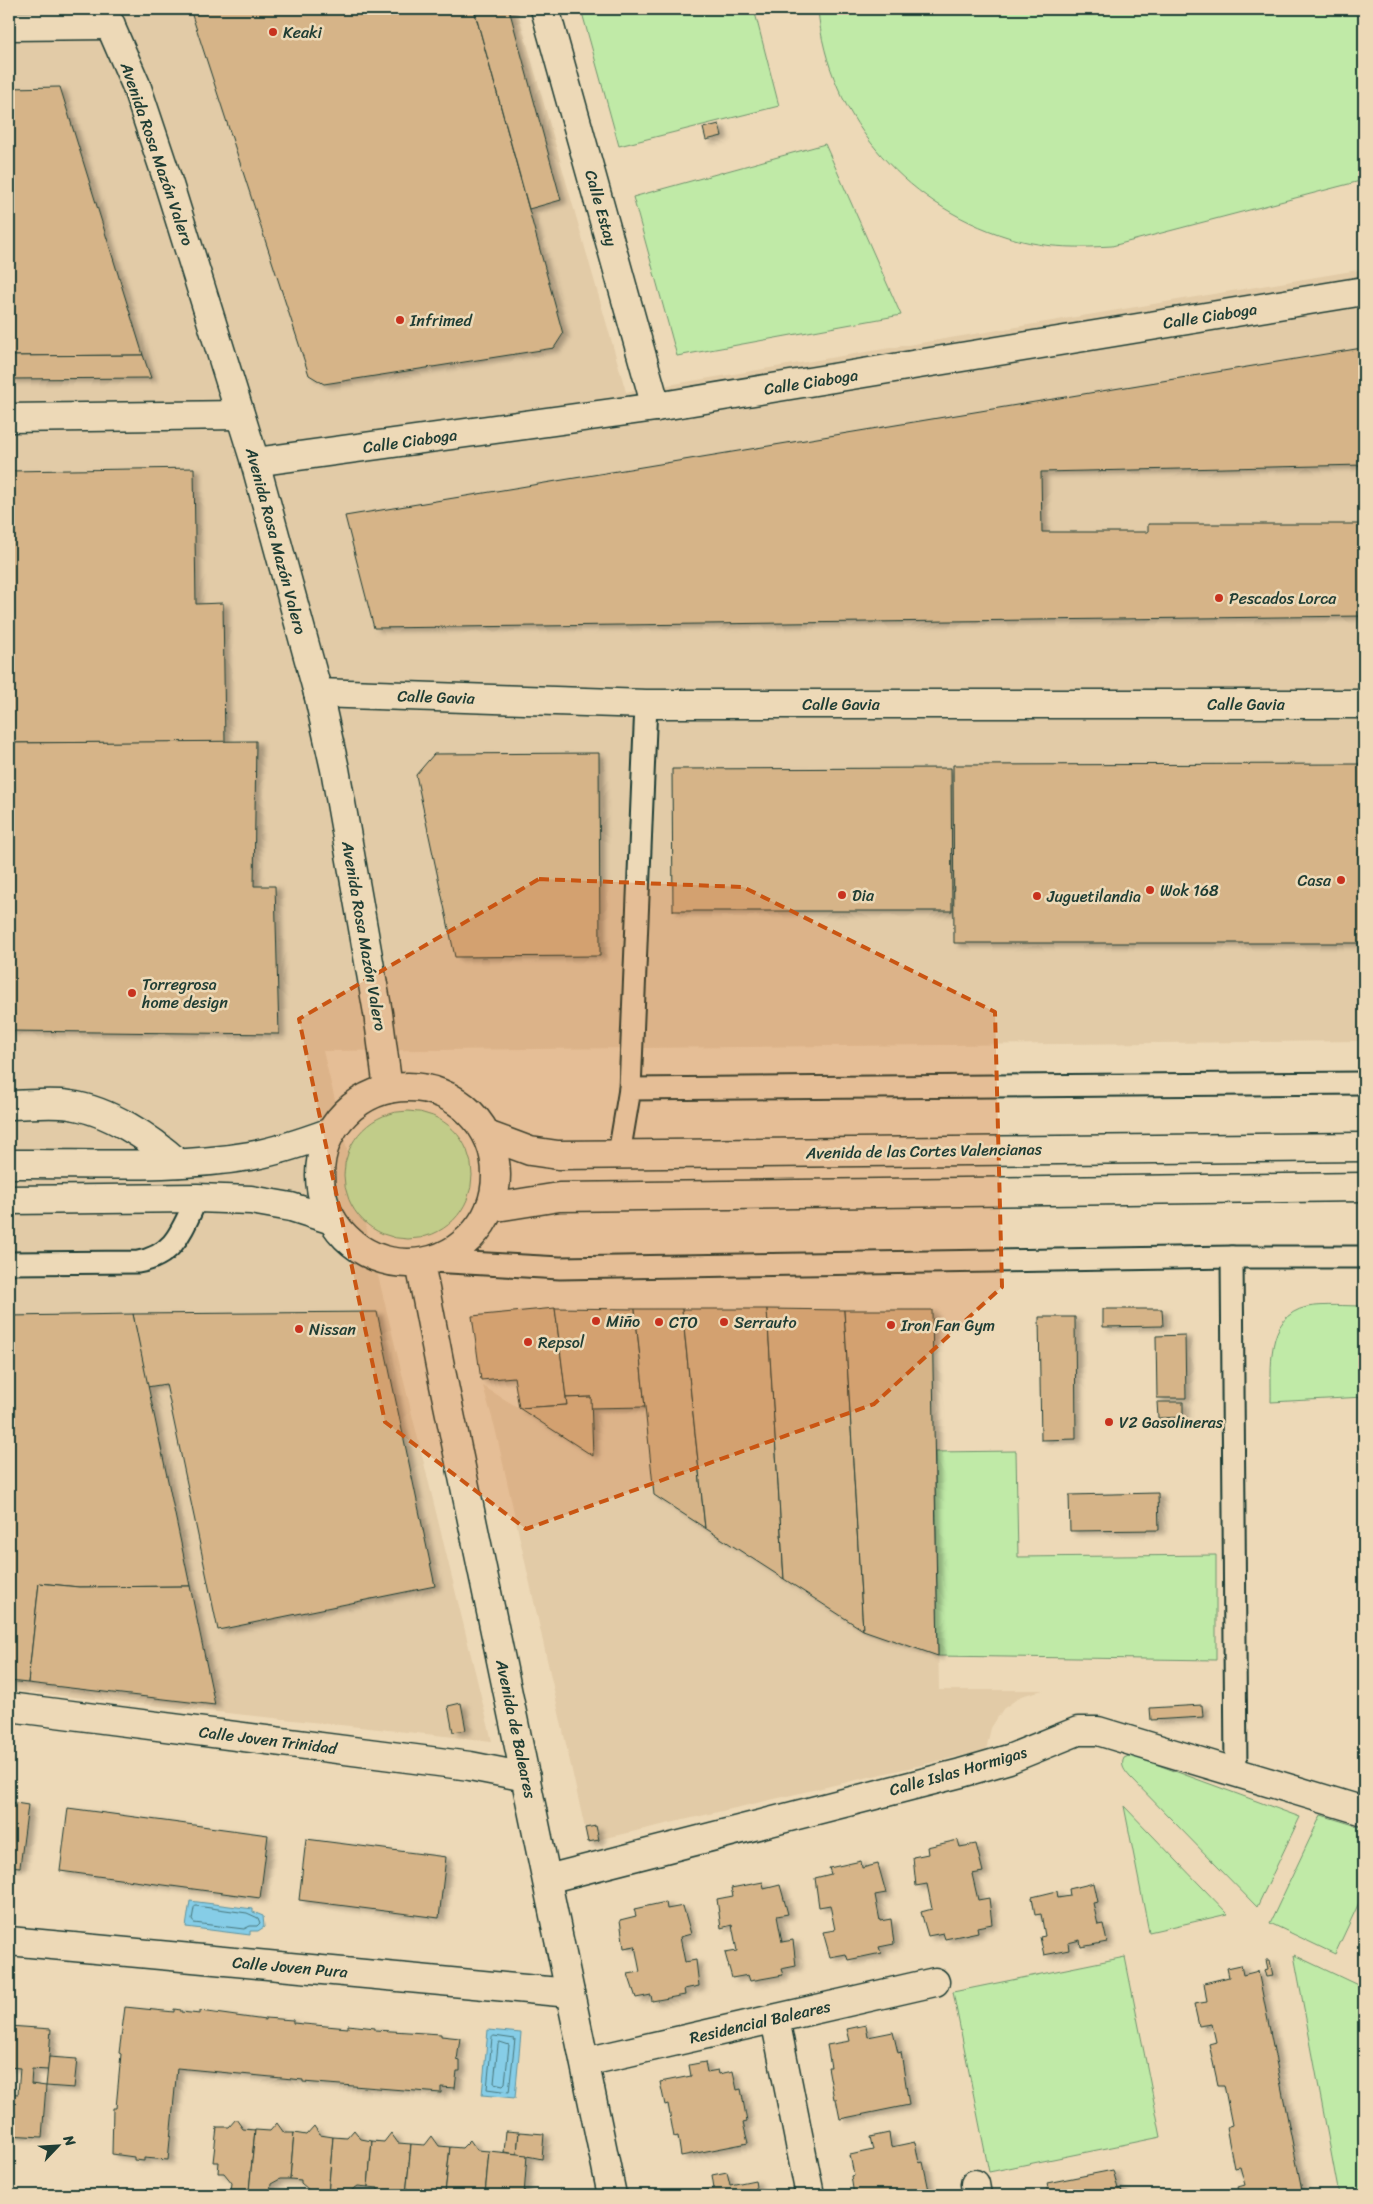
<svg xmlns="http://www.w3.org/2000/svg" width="1373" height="2204" font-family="Sriracha,sans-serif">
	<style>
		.built { fill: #e2cba7 }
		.green { fill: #c0eaa7; stroke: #70946e }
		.water { fill: #86cde7; stroke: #5d939f }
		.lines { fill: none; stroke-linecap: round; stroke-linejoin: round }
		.shore { stroke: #48777c; stroke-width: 1 }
		.building { fill: #d6b488; stroke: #1f3d34; filter: url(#shadow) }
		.service-casing { stroke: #1f3d34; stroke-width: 25 }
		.minor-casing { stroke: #1f3d34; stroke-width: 31 }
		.secondary-casing { stroke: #1f3d34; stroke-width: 31 }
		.service { stroke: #edd9b7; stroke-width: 21 }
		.minor { stroke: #edd9b7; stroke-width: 28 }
		.secondary { stroke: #edd9b7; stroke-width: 28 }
		.marked { fill: #ca5512; fill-opacity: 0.2; stroke: #ca5512; stroke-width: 4; stroke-dasharray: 10 6; stroke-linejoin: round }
		.poi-dot { fill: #c8321e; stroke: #edd9b7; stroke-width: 2 }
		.labels { text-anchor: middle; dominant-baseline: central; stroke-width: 5; stroke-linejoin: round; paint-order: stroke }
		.poi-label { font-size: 16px; fill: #1f3d34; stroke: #edd9b7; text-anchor: start }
		.street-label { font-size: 16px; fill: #1f3d34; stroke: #edd9b7 }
	</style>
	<defs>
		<filter id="shadow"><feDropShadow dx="5.5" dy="3" stdDeviation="2.5" flood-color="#0004"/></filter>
	</defs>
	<rect width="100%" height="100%" fill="#edd9b7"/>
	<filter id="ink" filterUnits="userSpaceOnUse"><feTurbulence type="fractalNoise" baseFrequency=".02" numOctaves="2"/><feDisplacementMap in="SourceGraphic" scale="10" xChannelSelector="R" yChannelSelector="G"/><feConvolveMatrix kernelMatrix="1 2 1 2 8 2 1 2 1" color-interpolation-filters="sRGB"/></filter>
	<g filter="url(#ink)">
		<g class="built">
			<path d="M9,9H517L626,392L1364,269V1041L323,1051L492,1741L9,1690Z"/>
			<path d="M555,1308L932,1310L939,1690H1043L1021,1696L1003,1709L991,1728L986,1750L588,1842L495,1428L483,1386L519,1408L567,1405Z"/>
		</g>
		<g class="green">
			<path d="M581,9H754L779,106L619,146Z"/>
			<path d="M818,9H1364V180L1112,246C1080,248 1049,248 1018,240C912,212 827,120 818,9Z"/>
			<path d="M825,144L901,315L677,356L633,197Z"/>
			<circle cx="408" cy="1175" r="64"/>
			<path d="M1364,1306V1397L1271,1402C1272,1370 1264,1316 1307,1307C1325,1304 1346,1306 1364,1306Z"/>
			<path d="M1016,1451L1018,1557L1216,1555V1660L938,1656L935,1452Z"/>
			<path d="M1131,1755L1300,1817L1257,1907L1130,1777C1125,1771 1120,1766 1124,1758Z"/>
			<path d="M1124,1806L1228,1914L1149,1932Z"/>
			<path d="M1321,1815L1364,1828V1892L1335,1954L1270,1923Z"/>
			<path d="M1294,1955L1364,1988V2191L1339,2195Z"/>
			<path d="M1125,1957L1161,2137L989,2172L953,1992Z"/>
		</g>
		<g class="water">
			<path d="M190,1901L253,1909V1912L263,1916L264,1927L258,1931H250V1935L186,1927Z"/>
			<path d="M488,2030L521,2033L515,2098L482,2095Z"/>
		</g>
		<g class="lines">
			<g class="shore">
				<path d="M196,1906L247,1913L258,1918L260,1923L257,1926H250L244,1929L194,1923L192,1920L194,1908Z"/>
				<path d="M494,2036L515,2039L509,2092L487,2089L492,2038Z"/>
				<path d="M500,2042L509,2045L505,2083L503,2085L494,2083L498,2045Z"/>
			</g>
		</g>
		<g class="building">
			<path d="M192,9H474L563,334L554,348L324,384L309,375L191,12Z"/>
			<path d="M474,9H509L561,200L529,209Z"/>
			<path d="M60,87L83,161L143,355L9,356V88Z"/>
			<path d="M719,124L722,136L706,140L703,128Z"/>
			<path d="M1362,348L1364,465L1041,472L1042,532H1148V524H1364V616L374,628L345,516Z"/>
			<path d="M143,355L151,378L9,379V356Z"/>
			<path d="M194,468L196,604L223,603L225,742L9,743L10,471Z"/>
			<path d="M256,741L254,886H275L279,1034L9,1031V743Z"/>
			<path d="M599,753L600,956L455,957L416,775L434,754Z"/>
			<path d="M1364,764V943H954L953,765Z"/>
			<path d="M951,768L952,911H673L672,769Z"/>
			<path d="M555,1308L567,1405L519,1408L514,1377L481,1380L472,1316Z"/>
			<path d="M555,1308L635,1309L645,1407L590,1408L591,1397L566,1398Z"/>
			<path d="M635,1309H682L705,1528L654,1495Z"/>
			<path d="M682,1309H767L784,1579L705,1528Z"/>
			<path d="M767,1309L844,1310L863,1630L784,1579Z"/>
			<path d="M1103,1309H1162L1163,1326L1103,1327Z"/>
			<path d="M844,1310H932L938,1656L863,1630Z"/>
			<path d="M377,1312L435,1586L218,1630L166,1384L147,1387L133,1314Z"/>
			<path d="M133,1314L190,1586L79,1587L39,1583L28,1683L9,1681V1316Z"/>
			<path d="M1039,1317H1075L1076,1439L1041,1440Z"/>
			<path d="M1185,1335L1186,1398H1157L1156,1336Z"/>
			<path d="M591,1397L593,1456L519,1408L567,1405L566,1398Z"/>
			<path d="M1157,1402H1183V1417L1158,1418Z"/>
			<path d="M1158,1493L1159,1530L1070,1531L1069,1495Z"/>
			<path d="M39,1583L79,1587L190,1586L215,1705L28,1683Z"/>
			<path d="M461,1703L466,1730L453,1732L448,1706Z"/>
			<path d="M1202,1705L1203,1717L1151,1720L1150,1708Z"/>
			<path d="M9,1802L28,1805L20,1867L9,1866Z"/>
			<path d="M68,1808L268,1835L260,1898L60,1871Z"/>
			<path d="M596,1826L599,1840L588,1842L585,1828Z"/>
			<path d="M306,1839L446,1857L439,1918L299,1900Z"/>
			<path d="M958,1840L960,1847L976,1844L983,1872L972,1874L978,1900L989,1898L992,1924L977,1927L978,1932L945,1939L943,1933L928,1936L921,1912L932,1909L927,1884L916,1886L913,1857L928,1854L927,1847Z"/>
			<path d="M861,1861L862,1868L878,1864L886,1893L875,1895L880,1921L891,1919L894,1944L879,1947L881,1953L848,1960L846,1954L830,1957L823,1932L835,1930L830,1905L819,1907L815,1878L831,1874L829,1868Z"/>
			<path d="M763,1882L764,1889L780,1885L788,1914L777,1916L782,1942L793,1940L796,1966L781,1969L783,1975L750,1981L748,1975L732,1978L725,1953L737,1951L732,1925L721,1928L717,1899L733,1896L731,1888Z"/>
			<path d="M1094,1883L1098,1902L1093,1903L1098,1925L1103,1924L1107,1942L1081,1947L1080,1940L1068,1943L1069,1950L1044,1955L1040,1937L1045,1936L1041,1914L1035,1915L1032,1897L1057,1891L1058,1898L1070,1896L1069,1889Z"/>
			<path d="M666,1902L667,1909L683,1906L691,1934L680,1937L685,1962L696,1960L699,1986L684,1989L685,1995L652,2001L651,1995L636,1998L628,1974L640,1972L635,1946L624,1948L620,1920L636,1916L634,1909Z"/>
			<path d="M1266,1960H1270L1273,1976L1266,1977L1264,1970L1268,1969Z"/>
			<path d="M1241,1965L1243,1975L1258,1971L1303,2195H1240L1238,2187L1245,2185L1240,2167L1234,2168L1226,2127L1232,2125L1224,2085H1218L1209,2044L1216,2042L1212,2024L1199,2026L1194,2004L1207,2002L1204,1983L1229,1977L1227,1968Z"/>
			<path d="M125,2007L174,2012V2009L181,2010V2012L200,2014V2011L265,2020V2018L293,2020V2023L348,2028V2025L375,2028V2030L441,2034V2036L460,2038L457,2060L460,2061V2071H457L455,2088L441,2087V2093L303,2082V2080L177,2068L168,2160L144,2158V2161L134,2160V2157L112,2154L113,2108H116L121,2054L119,2053Z"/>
			<path d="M866,2025L868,2037L893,2032L898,2053L901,2052L909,2105L840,2119L836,2099H834L828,2067H831L827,2045L850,2041L847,2029Z"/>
			<path d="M9,2026L51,2029L48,2070L32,2069L31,2084L46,2086L42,2137L9,2135V2093L18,2094L20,2068L9,2067Z"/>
			<path d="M49,2057L77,2059L74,2088L46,2086Z"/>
			<path d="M705,2062L707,2072L718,2070L719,2074L733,2071L737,2090L741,2089L747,2122L743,2123L748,2143L681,2156L678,2136L674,2137L668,2104L665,2105L660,2082L691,2076L689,2065Z"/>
			<path d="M236,2119L243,2129L255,2130L249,2191L231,2190L232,2183L224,2173H218L219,2162H213L217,2127H229Z"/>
			<path d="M277,2123L284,2133H294L290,2179H280L271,2184L270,2193L249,2191L255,2130L270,2131Z"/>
			<path d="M314,2126L320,2135L333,2137L328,2195H309V2190L301,2183V2180L290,2179L294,2133L306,2135Z"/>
			<path d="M354,2130L361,2139L372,2141L368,2187L358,2186L349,2192L348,2195H328L333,2137L347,2138Z"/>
			<path d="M506,2131L519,2132L517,2154L504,2152Z"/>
			<path d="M519,2132L544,2134L542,2159L517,2154Z"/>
			<path d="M391,2133L398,2143L411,2144L406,2195H384L378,2190V2188L368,2187L372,2141L384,2142Z"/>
			<path d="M889,2133L891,2147L915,2142L919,2163L923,2162L930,2195H854L851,2176L854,2175L850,2155L873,2150L870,2137Z"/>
			<path d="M432,2136L439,2146L450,2147L445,2194L406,2195L411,2144L425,2145Z"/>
			<path d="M470,2140L477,2150L489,2151L485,2195L445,2194L450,2147L462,2148Z"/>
			<path d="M489,2151L527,2155L524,2195H485Z"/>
			<path d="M1113,2170L1118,2189L1121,2188L1122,2195H1049L1047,2183Z"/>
			<path d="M727,2172L730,2185L755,2180L757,2195H688V2193L714,2188L712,2175Z"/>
		</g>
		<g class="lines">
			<defs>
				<g id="service">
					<path d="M630,1089L646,704"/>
					<path d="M619,1154L630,1089L1364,1083"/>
					<path d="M1232,1257L1236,1771"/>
					<path d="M431,1261L560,1268L1232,1257H1364"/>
					<path d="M9,1263L138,1262C176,1255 182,1229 197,1198"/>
				</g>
				<g id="minor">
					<path d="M545,9L656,407"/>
					<path d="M9,26L111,25"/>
					<path d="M9,418L240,415"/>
					<path d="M255,462L656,407L1364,291"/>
					<path d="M318,693L646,704H1364"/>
					<path d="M9,1105C29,1105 51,1102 70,1105C108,1110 150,1138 178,1163"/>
					<path d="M9,1707L470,1766L526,1777"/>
					<path d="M547,1879L961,1773L1009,1759L1078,1731H1098L1364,1811"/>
					<path d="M9,1941L570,1993"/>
					<path d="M775,2019L810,2195"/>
					<path d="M585,2062L935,1982"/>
					<path d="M975,2184L977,2195"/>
				</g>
				<g id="secondary">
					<path d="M103,9L136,85L165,172L255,462L318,693L335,769L378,1013L388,1089"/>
					<circle cx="408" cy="1175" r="88"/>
					<path d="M487,1135L530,1151L558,1155L1364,1147"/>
					<path d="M9,1164C86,1163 174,1169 250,1156C278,1151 304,1142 331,1132"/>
					<path d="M9,1200L197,1198L251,1200L291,1207L332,1220"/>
					<path d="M490,1208L559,1197L1364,1187"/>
					<path d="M420,1263L440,1366L612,2195"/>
				</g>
			</defs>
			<use href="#service" class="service-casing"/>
			<use href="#minor" class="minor-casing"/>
			<use href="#secondary" class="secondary-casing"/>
			<use href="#service" class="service"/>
			<use href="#minor" class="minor"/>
			<use href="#secondary" class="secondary"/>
		</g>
	</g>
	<path class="marked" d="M539,879L743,887L995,1012L1002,1287L874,1404L526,1529L385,1422L299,1019Z"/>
	<g class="poi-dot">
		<circle cx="273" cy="32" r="5"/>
		<circle cx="400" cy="320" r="5"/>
		<circle cx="1219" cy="598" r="5"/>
		<circle cx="1341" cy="880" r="5"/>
		<circle cx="1150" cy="890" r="5"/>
		<circle cx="842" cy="895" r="5"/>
		<circle cx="1037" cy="896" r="5"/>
		<circle cx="132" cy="993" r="5"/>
		<circle cx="596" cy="1321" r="5"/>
		<circle cx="659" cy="1322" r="5"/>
		<circle cx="724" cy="1322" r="5"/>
		<circle cx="891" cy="1325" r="5"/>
		<circle cx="299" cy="1329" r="5"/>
		<circle cx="528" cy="1342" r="5"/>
		<circle cx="1109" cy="1422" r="5"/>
	</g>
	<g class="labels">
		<g class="poi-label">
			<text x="283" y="32">Keaki</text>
			<text x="410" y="320">Infrimed</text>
			<text x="1229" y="598">Pescados Lorca</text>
			<text x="1331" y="880" text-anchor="end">Casa</text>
			<text x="1160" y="890">Wok 168</text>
			<text x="852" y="895">Dia</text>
			<text x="1047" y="896">Juguetilandia</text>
			<text x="142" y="984">Torregrosa<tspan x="142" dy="18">home design</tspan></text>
			<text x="606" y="1321">Miño</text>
			<text x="669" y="1322">CTO</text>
			<text x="734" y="1322">Serrauto</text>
			<text x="901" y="1325">Iron Fan Gym</text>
			<text x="309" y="1329">Nissan</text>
			<text x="538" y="1342">Repsol</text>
			<text x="1119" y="1422">V2 Gasolineras</text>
		</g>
		<g class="street-label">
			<text transform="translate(157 154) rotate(71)">Avenida Rosa Mazón Valero</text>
			<text transform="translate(601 208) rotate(74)">Calle Estay</text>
			<text transform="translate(1210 316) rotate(-9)">Calle Ciaboga</text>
			<text transform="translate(811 382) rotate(-9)">Calle Ciaboga</text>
			<text transform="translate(410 441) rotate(-8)">Calle Ciaboga</text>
			<text transform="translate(276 541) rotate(75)">Avenida Rosa Mazón Valero</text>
			<text transform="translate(436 697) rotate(2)">Calle Gavia</text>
			<text x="841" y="704">Calle Gavia</text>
			<text x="1246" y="704">Calle Gavia</text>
			<text transform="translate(364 936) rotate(80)">Avenida Rosa Mazón Valero</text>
			<text transform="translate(924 1151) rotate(-1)">Avenida de las Cortes Valencianas</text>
			<text transform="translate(516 1729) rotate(78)">Avenida de Baleares</text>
			<text transform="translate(268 1740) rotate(7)">Calle Joven Trinidad</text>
			<text transform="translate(958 1771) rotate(-16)">Calle Islas Hormigas</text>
			<text transform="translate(290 1967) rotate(5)">Calle Joven Pura</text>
			<text transform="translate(760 2022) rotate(-13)">Residencial Baleares</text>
		</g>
	</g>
	<rect width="1373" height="2204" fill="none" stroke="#edd9b7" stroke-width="30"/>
	<rect x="15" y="15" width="1343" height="2174" fill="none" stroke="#1f3d34" stroke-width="2" filter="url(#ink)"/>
	<g transform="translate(58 2146) rotate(65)" stroke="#edd9b7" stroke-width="4" paint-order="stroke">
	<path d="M0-4L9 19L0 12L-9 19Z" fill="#1f3d34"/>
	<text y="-8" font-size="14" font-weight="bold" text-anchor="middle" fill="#1f3d34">N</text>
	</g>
</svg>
